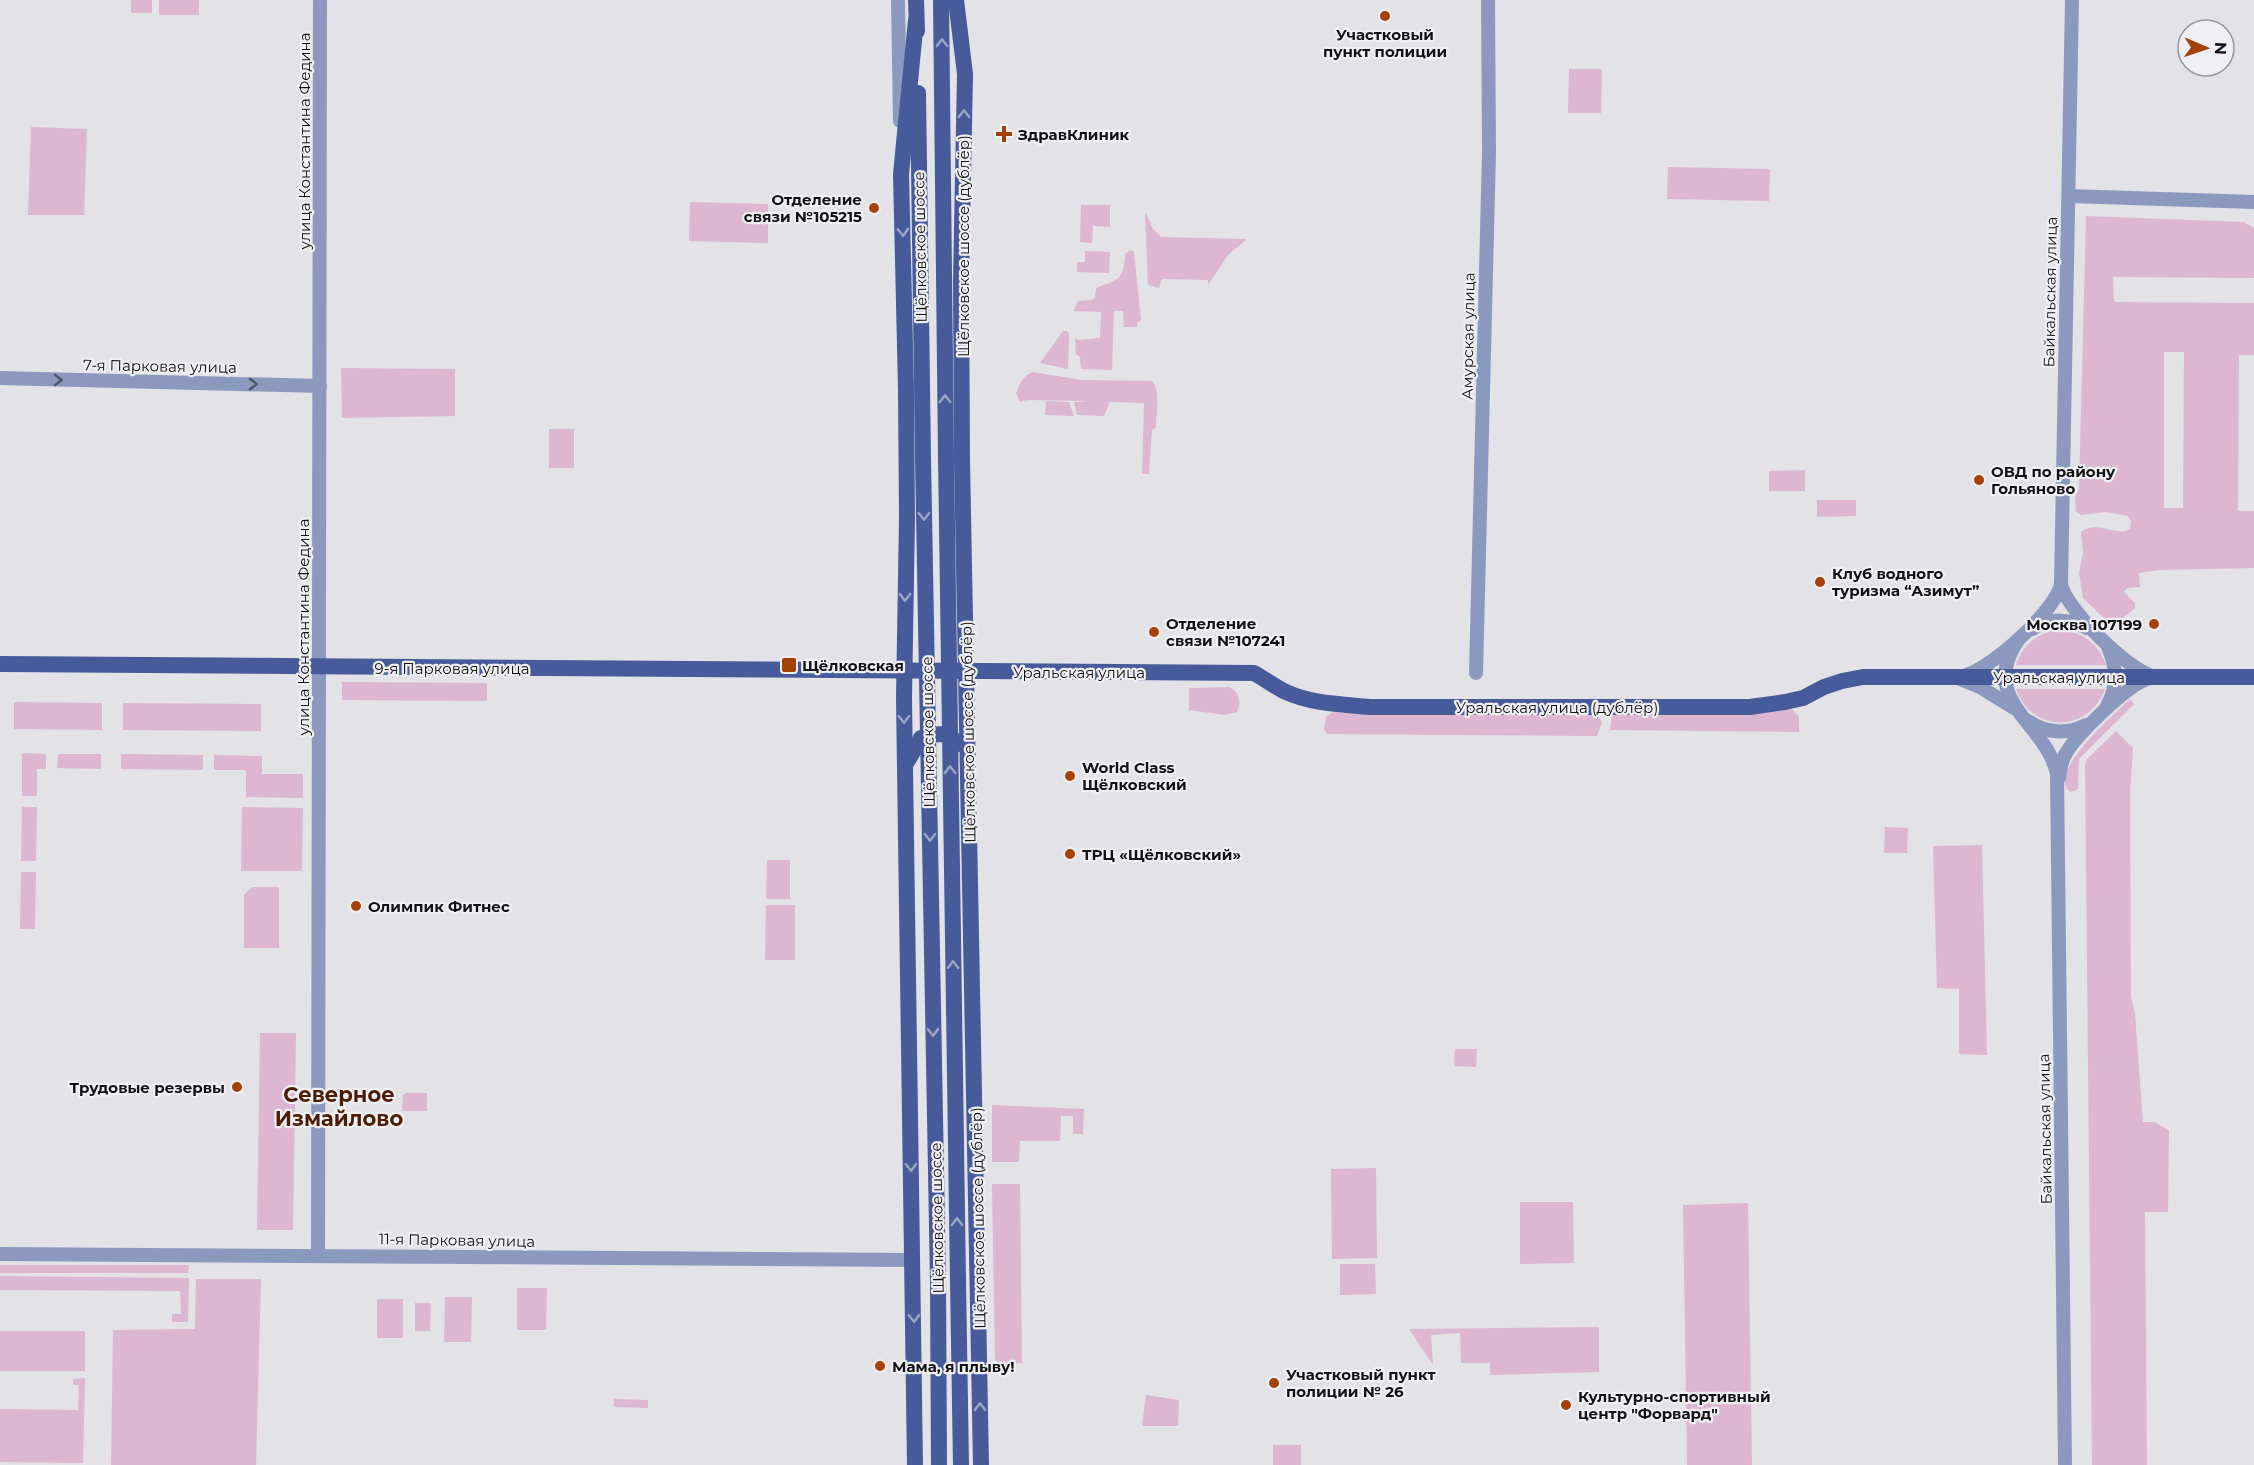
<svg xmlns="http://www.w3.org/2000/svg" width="2254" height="1465" font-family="Montserrat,sans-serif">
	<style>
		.green { fill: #ddb6d1; fill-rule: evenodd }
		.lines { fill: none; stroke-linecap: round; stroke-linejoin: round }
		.minor { stroke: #8c99be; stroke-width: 14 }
		.major { stroke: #475b9b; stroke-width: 16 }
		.major-bridge { stroke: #475b9b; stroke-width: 16 }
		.oneway { stroke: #9ba5c8 }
		.oneway2 { stroke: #4e5568 }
		.poi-dot { fill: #a44106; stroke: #efeff4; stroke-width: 2 }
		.labels { text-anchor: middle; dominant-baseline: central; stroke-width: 4.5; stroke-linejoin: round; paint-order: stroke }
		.poi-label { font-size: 15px; font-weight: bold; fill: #111113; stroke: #efeff4; text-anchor: start }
		.street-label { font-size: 15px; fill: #111113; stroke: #efeff4 }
		.district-label { font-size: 21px; font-weight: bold; fill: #4c1c05; stroke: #efeff4 }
	</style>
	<rect width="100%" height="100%" fill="#e2e2e7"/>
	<g class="green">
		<rect x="131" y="0" width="21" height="13"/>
		<rect x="159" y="0" width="40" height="15"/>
		<path d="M1569,69H1602L1601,113H1568Z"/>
		<path d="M31,127L87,129L84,215H28Z"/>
		<path d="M1668,167L1770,169L1769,201L1667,199Z"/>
		<path d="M690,202L768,204V243L689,241Z"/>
		<path d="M1081,205H1110V227L1093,226L1092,243L1080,242Z"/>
		<path d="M1145,212L1153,229L1161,237L1247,239L1228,255L1208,285V280L1162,279L1159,288L1148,285Z"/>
		<path d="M2086,216L2243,222L2254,228V278L2113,277L2114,302L2254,303V355H2239L2238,511H2254V568L2160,570L2139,573L2140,587L2127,588L2124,592L2135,603V608L2122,619L2107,621L2083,598L2079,573L2083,553L2081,532C2094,521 2110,533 2125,531L2130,529L2131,521L2128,516L2107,512L2081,515L2076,512L2075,497L2079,489ZM2164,352H2184L2183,508H2164Z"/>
		<path d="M1130,250L1134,252L1141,320L1137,323V327H1124L1123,311H1114L1112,370L1081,369L1080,357L1076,354L1075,338L1079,340L1100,338L1101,312L1073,311L1078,301L1092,300L1095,297L1096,288C1119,279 1124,280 1125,254Z"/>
		<path d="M1085,251L1110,252L1109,273L1077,272V262H1085Z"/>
		<path d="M1063,331H1067L1069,334L1068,369L1040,363Z"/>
		<path d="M341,368L455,369V416L342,418Z"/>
		<path d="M1033,372L1082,380L1152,381C1161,390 1156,414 1156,427L1152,430L1149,474H1142L1144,403L1110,402L1104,416L1077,415L1074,402L1089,401L1027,400L1020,402L1016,393C1020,384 1023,375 1033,372Z"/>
		<path d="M1046,401L1069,402L1074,416L1045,415Z"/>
		<rect x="549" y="429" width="25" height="39"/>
		<path d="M1805,470V491H1769V471Z"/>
		<path d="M1817,500H1856V516L1817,517Z"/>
		<path d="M2056,630C2080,630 2098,642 2106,665H2016C2022,646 2036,634 2056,630Z"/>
		<path d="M342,682L487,683V701L342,700Z"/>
		<path d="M1230,687C1239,693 1242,702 1237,712L1225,715L1189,710V688Z"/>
		<path d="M2016,689H2105C2089,733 2032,734 2016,689Z"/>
		<path d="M2130,699L2134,704L2079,759L2078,789L2071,792C2043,775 2117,712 2130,699Z"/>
		<path d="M14,702L102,703V730L14,729Z"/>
		<path d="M123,703L261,704V731L123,730Z"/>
		<path d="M1788,708L1793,710L1799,717V732L1610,730L1612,715Z"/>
		<path d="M1333,712L1364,714L1591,712L1598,716L1602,722L1597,736L1327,734L1324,729L1326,717Z"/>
		<path d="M2116,731L2133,748L2130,793L2131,997L2135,1014L2143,1122H2154L2169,1130L2168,1212H2145L2147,1465H2092L2085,765L2087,759Z"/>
		<path d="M22,753L46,754V769H37V796H22Z"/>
		<path d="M58,754H101V769L57,768Z"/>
		<path d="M121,754L203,755V770L121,769Z"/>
		<path d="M214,755L262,756V774H303V798L246,797V770H214Z"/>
		<path d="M22,807H37L36,861H21Z"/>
		<path d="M242,807L303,808L302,871H241Z"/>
		<path d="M1885,827L1908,828L1907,853H1884Z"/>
		<path d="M1982,845L1987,1055L1959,1054V989L1937,988L1933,846Z"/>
		<path d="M767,860H790V899H766Z"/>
		<path d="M21,872H36L35,929H20Z"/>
		<path d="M252,887H279V948H244V895Z"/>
		<path d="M766,905H795V960H765Z"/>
		<path d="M260,1033H296L293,1230H257Z"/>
		<path d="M1455,1049H1477L1476,1067L1454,1066Z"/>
		<path d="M406,1093H427V1111H402L403,1095Z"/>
		<path d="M992,1105L1084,1109L1083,1134H1073V1116H1061L1060,1141H1020L1019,1162H992Z"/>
		<path d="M1376,1168L1377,1258L1332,1259L1331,1169Z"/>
		<path d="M992,1184H1020L1022,1363L998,1364L995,1361Z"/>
		<path d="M1520,1202H1573L1574,1263L1520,1264Z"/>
		<path d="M1748,1203L1752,1465H1687L1683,1205Z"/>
		<path d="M1340,1264H1375L1376,1294L1340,1295Z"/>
		<path d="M0,1265H189L188,1273H0Z"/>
		<path d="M0,1276L189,1278L188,1322H172V1314H181L180,1291L0,1290Z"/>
		<path d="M196,1279H261L256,1465H111L113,1330L195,1329Z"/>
		<path d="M517,1288H547L546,1330H517Z"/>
		<path d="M445,1297H472L471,1342H444Z"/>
		<rect x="377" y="1299" width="26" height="39"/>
		<path d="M415,1303H431L430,1331H415Z"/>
		<path d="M1599,1327V1372L1490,1375V1363H1461L1460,1333L1431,1335L1433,1365L1409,1329Z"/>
		<rect x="0" y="1331" width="85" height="40"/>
		<path d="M85,1378L83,1463L0,1462V1409L78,1410L79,1385H73V1379Z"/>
		<path d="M1146,1395L1179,1400L1178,1426H1142Z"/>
		<path d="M614,1399L648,1400V1408L614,1407Z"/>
		<rect x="1273" y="1445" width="28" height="20"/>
	</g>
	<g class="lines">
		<g class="minor">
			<path d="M898,0L900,121"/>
			<path d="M2069,196L2254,202"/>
			<path d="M0,378L320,386"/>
			<path d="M2061,584C2066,609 2127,669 2152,676"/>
			<path d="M2032,629C2049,617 2070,619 2087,628"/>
			<path d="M2018,640C1977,701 2046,722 2057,774L2065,1465"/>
			<path d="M1476,673L1489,152L1488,0"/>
			<path d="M1966,675C1992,668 2056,610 2061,584L2072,0"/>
			<path d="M1960,679L1980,687L2014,708"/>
			<path d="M2107,706C2118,686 2117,668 2108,647"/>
			<path d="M2028,721C2046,733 2067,735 2086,725"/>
			<path d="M2059,778C2060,770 2061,762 2065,755C2075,736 2129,683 2150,678"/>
			<path d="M0,1254L913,1260"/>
			<path d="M318,1255L320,0"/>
		</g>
		<g class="major">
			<path d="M916,0L917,31"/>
			<path d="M941,0L946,457"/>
			<path d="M956,0L965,74L961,282L962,460L981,1465"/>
			<path d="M918,93L923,458"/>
			<path d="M0,664L1254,673C1265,679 1275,687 1286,692C1312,704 1342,704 1370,707H1750L1785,702L1803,698L1824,687L1842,681L1863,677H2254"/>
			<path d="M907,762L921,738C935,733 948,731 958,744"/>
			<path d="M938,1281L939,1465"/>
			<path d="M958,1281L961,1465"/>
			<path d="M915,1465L904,698L907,518L906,389L901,174L916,20"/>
		</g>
		<g class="major-bridge">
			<path d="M946,457L958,1281"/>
			<path d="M923,458L938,1281"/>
		</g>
	</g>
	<defs><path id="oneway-chevron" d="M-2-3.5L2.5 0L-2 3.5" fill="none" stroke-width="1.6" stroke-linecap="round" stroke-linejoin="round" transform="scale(1.5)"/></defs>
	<g class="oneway">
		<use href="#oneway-chevron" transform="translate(942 43) rotate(-91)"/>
		<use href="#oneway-chevron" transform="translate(964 114) rotate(-89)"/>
		<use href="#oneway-chevron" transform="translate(903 232) rotate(88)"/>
		<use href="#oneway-chevron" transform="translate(945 399) rotate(-91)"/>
		<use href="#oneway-chevron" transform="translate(924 516) rotate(89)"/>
		<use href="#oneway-chevron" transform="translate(905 597) rotate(91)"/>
		<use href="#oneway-chevron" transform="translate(904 719) rotate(89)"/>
		<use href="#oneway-chevron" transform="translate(950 770) rotate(-91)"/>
		<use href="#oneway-chevron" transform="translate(930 837) rotate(89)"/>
		<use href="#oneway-chevron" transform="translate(953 965) rotate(-91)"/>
		<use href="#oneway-chevron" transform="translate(933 1032) rotate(89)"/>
		<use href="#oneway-chevron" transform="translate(911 1167) rotate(89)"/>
		<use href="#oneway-chevron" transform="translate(957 1222) rotate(-91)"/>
		<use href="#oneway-chevron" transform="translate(914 1318) rotate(89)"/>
		<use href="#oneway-chevron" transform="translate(980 1407) rotate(-91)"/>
	</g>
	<g class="oneway2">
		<use href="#oneway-chevron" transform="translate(58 380) rotate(1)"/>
		<use href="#oneway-chevron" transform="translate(253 384) rotate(1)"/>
	</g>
	<g class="poi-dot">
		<circle cx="1385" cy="16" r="6"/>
		<path d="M1001 125h6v6h6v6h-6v6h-6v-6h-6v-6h6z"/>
		<circle cx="874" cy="208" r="6"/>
		<circle cx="1979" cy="480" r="6"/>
		<circle cx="1820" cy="582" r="6"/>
		<circle cx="2154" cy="624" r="6"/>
		<circle cx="1154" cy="632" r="6"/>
		<rect x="781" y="657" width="16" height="16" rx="3"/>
		<circle cx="1070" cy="776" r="6"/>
		<circle cx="1070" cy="854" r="6"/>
		<circle cx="356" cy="906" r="6"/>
		<circle cx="237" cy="1087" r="6"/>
		<circle cx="880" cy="1366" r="6"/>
		<circle cx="1274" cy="1383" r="6"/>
		<circle cx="1566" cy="1405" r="6"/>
	</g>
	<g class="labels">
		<g class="poi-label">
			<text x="1385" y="34" text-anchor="middle">Участковый<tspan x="1385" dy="17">пункт полиции</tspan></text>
			<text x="1018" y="134">ЗдравКлиник</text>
			<text x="862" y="199" text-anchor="end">Отделение<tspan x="862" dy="17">связи №105215</tspan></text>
			<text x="1991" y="471">ОВД по району<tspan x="1991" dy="17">Гольяново</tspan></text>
			<text x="1832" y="573">Клуб водного<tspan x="1832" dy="17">туризма “Азимут”</tspan></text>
			<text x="1166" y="623">Отделение<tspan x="1166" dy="17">связи №107241</tspan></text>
			<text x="2142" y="624" text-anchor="end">Москва 107199</text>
			<text x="802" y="665">Щёлковская</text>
			<text x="1082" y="767">World Class<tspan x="1082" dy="17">Щёлковский</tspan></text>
			<text x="1082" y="854">ТРЦ «Щёлковский»</text>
			<text x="368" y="906">Олимпик Фитнес</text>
			<text x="225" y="1087" text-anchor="end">Трудовые резервы</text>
			<text x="892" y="1366">Мама, я плыву!</text>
			<text x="1286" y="1374">Участковый пункт<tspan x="1286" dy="17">полиции № 26</tspan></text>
			<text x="1578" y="1396">Культурно-спортивный<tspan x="1578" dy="17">центр "Форвард"</tspan></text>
		</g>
		<g class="street-label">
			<text transform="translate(304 141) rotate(-90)">улица Константина Федина</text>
			<text transform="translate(963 246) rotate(-90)">Щёлковское шоссе (дублёр)</text>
			<text transform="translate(920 247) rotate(-91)">Щёлковское шоссе</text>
			<text transform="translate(2050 292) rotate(-89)">Байкальская улица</text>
			<text transform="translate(1468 336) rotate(-89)">Амурская улица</text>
			<text transform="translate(160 366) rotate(1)">7-я Парковая улица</text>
			<text transform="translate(303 627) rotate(-90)">улица Константина Федина</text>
			<text x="452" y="668">9-я Парковая улица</text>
			<text x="1079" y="672">Уральская улица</text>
			<text x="2059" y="677">Уральская улица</text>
			<text x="1557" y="707">Уральская улица (дублёр)</text>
			<text transform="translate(928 732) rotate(-91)">Щёлковское шоссе</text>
			<text transform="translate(968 732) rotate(-91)">Щёлковское шоссе (дублёр)</text>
			<text transform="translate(2045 1129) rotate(-91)">Байкальская улица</text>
			<text transform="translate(937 1218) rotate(-91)">Щёлковское шоссе</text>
			<text transform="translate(978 1218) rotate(-91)">Щёлковское шоссе (дублёр)</text>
			<text transform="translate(457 1240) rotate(1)">11-я Парковая улица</text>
		</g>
		<g class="district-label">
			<text x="339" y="1094">Северное<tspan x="339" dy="24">Измайлово</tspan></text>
		</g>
	</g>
	<g transform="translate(2206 48) rotate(92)"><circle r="28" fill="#efeff4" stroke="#96969a" stroke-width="1.5"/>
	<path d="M0-4.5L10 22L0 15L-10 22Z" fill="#a44106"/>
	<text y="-9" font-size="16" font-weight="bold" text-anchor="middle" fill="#111113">N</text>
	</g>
</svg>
